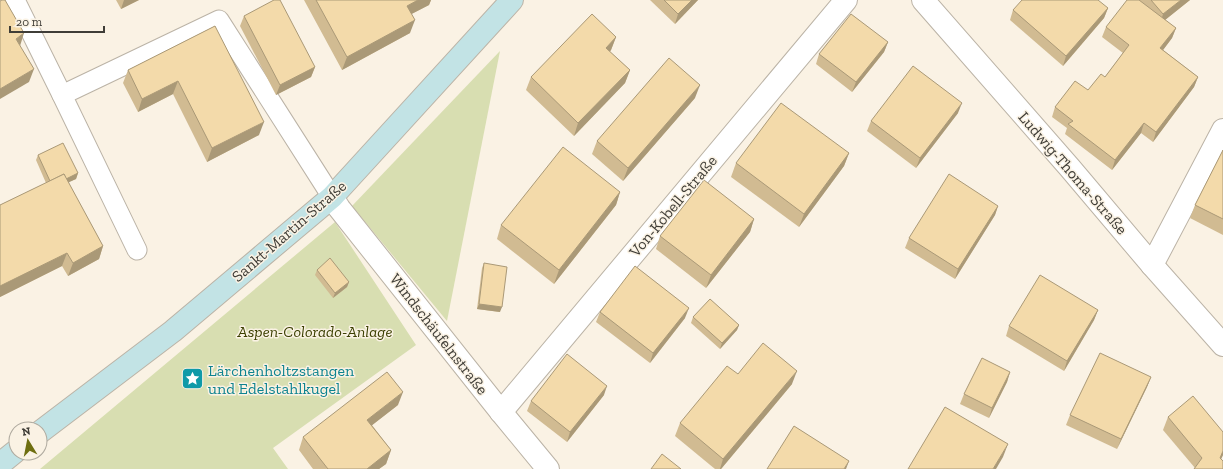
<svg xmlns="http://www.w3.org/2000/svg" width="1223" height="469" font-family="'Zilla Slab',serif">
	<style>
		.green { fill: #d8deb1 }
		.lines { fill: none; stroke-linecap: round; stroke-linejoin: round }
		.lane-casing { stroke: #bbb3a6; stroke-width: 21 }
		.street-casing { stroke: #bbb3a6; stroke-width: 24 }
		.secondary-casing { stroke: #bbb3a6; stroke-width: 24 }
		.lane { stroke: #fff; stroke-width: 19 }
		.street { stroke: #fff; stroke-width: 22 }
		.secondary { stroke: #c2e3e5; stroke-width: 22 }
		.wall { fill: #d1bb92 }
		.shaded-wall { fill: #a97 }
		.building { fill: #f3daaa; stroke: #a97 }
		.labels { text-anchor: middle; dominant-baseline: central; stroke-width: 3; stroke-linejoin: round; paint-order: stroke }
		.street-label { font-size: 16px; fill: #3f3d37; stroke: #faf2e4 }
		.park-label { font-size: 16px; font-style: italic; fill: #3c4002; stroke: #faf2e4 }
		.culture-label { font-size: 16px; fill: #0d838f; stroke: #faf2e4; text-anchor: start }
	</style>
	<rect width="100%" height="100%" fill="#faf2e4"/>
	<g class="green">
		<path d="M500,51L447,321L352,206Z"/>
		<path d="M335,222L416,345L273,448L288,469H40Z"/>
	</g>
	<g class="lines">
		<defs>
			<g id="lane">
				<path d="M15,0L62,95L137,250"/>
				<path d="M62,95L219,20L332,197"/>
			</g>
			<g id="street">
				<path d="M923,0L1070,168L1152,265L1223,345"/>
				<path d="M332,197L339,208L501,412L548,469"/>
				<path d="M1152,265L1223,130"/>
				<path d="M501,412L846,0"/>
			</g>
			<g id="secondary">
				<path d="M40,432L173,331L332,197L512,0"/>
				<path d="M0,464L16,451"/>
			</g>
		</defs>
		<use href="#lane" class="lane-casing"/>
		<use href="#street" class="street-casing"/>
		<use href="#secondary" class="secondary-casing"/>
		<use href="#lane" class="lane"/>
		<use href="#street" class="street"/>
		<use href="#secondary" class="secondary"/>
	</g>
	<g class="wall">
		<path d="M116,0H139L121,9Z"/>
		<path d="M304,0H431L429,5L411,14L410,33L342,70Z"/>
		<path d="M650,0H698L675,24Z"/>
		<path d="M1140,0H1190L1165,20L1176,28L1172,38L1163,50L1198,77L1194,87L1153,142L1141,133L1112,170L1065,134L1067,128L1052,117L1055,107L1088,90L1105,77L1123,53L1102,37L1106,27Z"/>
		<path d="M1108,8L1104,18L1063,66L1010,20L1013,10Z"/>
		<path d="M244,16L315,67L311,77L276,95L240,26Z"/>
		<path d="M215,26L259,135L207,162L173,94L138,112L123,83L128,70Z"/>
		<path d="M616,37L611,50L610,52L630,70L625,83L574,136L526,90L531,77Z"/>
		<path d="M888,42L884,52L852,92L816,64L819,54Z"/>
		<path d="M695,98L623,181L592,154L597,141Z"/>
		<path d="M958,113L916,168L867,131L871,121Z"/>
		<path d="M1223,150V235L1190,218L1195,205Z"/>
		<path d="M849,153L844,166L799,227L731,177L736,163Z"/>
		<path d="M38,155L78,173L76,179L68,182L103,246L99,259L68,276L62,266L0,297V205L46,183L36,160Z"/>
		<path d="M620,192L616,205L554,284L497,239L501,225Z"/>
		<path d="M998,206L995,215L955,279L905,248L909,238Z"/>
		<path d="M754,219L750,232L706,288L656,249L660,236Z"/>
		<path d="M484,263L500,312L477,309L482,268Z"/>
		<path d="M317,270L349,282L347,287L333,298L315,275Z"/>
		<path d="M1098,310L1094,320L1064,371L1006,336L1009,326Z"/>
		<path d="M600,312L685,318L650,363L596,322Z"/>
		<path d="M693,317L739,325L737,330L720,349L691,323Z"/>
		<path d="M1010,372L1007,382L989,418L960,404L964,394Z"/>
		<path d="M738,374L792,384L721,469H715L675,436L680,423Z"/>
		<path d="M1151,377L1147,387L1117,449L1066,425L1070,415Z"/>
		<path d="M604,395L567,442L527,411L531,401Z"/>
		<path d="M398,405L372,425L391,450L386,464L379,469H313L299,450L303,437Z"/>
		<path d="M1168,417L1223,432V455L1221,459L1195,468L1163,430Z"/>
	</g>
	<g class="shaded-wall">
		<path d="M124,0H139L121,9Z"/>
		<path d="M418,0H431L429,5L402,19L407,6Z"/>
		<path d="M692,0H698L675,24L678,14Z"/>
		<path d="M1181,0H1190L1160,24L1163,14Z"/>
		<path d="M1108,8L1104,18L1063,66L1066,56Z"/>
		<path d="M415,20L410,33L342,70L347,57Z"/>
		<path d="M1176,28L1172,38L1157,58L1160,48Z"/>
		<path d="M24,33L20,46L16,39Z"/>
		<path d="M616,37L611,50L601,61L606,48Z"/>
		<path d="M888,42L884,52L852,92L856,82Z"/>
		<path d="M315,67L311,77L276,95L280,85Z"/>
		<path d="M34,69L29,82L0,99V89Z"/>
		<path d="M630,70L625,83L574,136L578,123Z"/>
		<path d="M1198,77L1194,87L1153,142L1156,132Z"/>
		<path d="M178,81L173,94L138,112L142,99Z"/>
		<path d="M700,85L695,98L623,181L628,168Z"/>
		<path d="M962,103L958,113L916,168L920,158Z"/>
		<path d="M264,122L259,135L207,162L212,148Z"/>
		<path d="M1144,123L1141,133L1112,170L1115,160Z"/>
		<path d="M849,153L844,166L799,227L804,214Z"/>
		<path d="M78,173L76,179L50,191L52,185Z"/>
		<path d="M620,192L616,205L554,284L559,270Z"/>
		<path d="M998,206L995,215L955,279L958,269Z"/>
		<path d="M754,219L750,232L706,288L711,275Z"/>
		<path d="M103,246L99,259L68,276L73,263Z"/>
		<path d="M67,253L62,266L0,297V286Z"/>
		<path d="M349,282L347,287L333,298L335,293Z"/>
		<path d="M479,304L502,307L500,312L477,309Z"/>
		<path d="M689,308L685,318L650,363L653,353Z"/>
		<path d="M1098,310L1094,320L1064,371L1067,361Z"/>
		<path d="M739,325L737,330L720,349L722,343Z"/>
		<path d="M797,371L792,384L721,469H720L723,459Z"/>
		<path d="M1010,372L1007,382L989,418L992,408Z"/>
		<path d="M1151,377L1147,387L1117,449L1121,439Z"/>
		<path d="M607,386L604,395L567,442L570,432Z"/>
		<path d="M403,392L398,405L362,433L367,420Z"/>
		<path d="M1008,444L1003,457L996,469H993Z"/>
		<path d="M391,450L386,464L379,469H367Z"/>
		<path d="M1223,451V455L1216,469L1220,458Z"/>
		<path d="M849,461L846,469H844Z"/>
	</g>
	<g class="building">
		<path d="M2,0H5L24,33L16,39L34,69L0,89V1Z"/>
		<path d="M274,0H280L315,67L280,85L244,16Z"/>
		<path d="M316,0H418L407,6L415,20L347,57Z"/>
		<path d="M664,0H692L678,14Z"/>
		<path d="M1022,0H1098L1108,8L1066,56L1013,10Z"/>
		<path d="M1127,0H1139L1176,28L1160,48L1198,77L1156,132L1144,123L1115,160L1068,124L1073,121L1055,107L1075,81L1088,90L1101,74L1105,77L1129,45L1106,27Z"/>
		<path d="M1151,0H1181L1163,14Z"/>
		<path d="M592,14L616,37L606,48L630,70L578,123L531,77Z"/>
		<path d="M851,14L888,42L856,82L819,54Z"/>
		<path d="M215,26L264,122L212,148L178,81L142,99L128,70Z"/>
		<path d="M669,58L700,85L628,168L597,141Z"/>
		<path d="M913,66L962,103L920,158L871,121Z"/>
		<path d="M781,103L849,153L804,214L736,163Z"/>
		<path d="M63,143L78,173L66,179L64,174L50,181L38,155Z"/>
		<path d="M563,147L620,192L559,270L501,225Z"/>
		<path d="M1223,150V219L1195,205Z"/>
		<path d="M64,174L103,246L73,263L67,253L0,286V205Z"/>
		<path d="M949,174L998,206L958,269L909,238Z"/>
		<path d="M704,180L754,219L711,275L660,236Z"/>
		<path d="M330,258L349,282L335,293L317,270Z"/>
		<path d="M484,263L507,267L502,307L479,304Z"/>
		<path d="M635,266L689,308L653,353L600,312Z"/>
		<path d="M1040,275L1098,310L1067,361L1009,326Z"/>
		<path d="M710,299L739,325L722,343L693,317Z"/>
		<path d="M763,343L797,371L723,459L680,423L727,366L738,374Z"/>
		<path d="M1100,353L1151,377L1121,439L1070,415Z"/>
		<path d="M567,354L607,386L570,432L531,401Z"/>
		<path d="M982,358L1010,372L992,408L964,394Z"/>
		<path d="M387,372L403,392L367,420L391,450L367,469H328L303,437Z"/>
		<path d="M1193,396L1223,432V451L1220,458L1223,461V469H1194L1202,458L1168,417Z"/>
		<path d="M945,407L1008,444L993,469H908Z"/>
		<path d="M794,426L849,461L844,469H767Z"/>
		<path d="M662,454L681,469H651Z"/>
	</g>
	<defs>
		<symbol id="sight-square" viewBox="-11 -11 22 22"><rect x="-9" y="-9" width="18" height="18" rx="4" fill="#0f9aa8" stroke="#faf2e4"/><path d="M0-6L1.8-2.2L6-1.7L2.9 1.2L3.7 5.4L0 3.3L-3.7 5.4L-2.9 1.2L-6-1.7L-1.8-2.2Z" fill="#fff"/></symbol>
	</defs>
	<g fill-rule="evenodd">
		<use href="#sight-square" x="180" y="366" width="25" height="25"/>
	</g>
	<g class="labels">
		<g class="street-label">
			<text transform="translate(1073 173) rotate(49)">Ludwig-Thoma-Straße</text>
			<text transform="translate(673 206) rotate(-50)">Von-Kobell-Straße</text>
			<text transform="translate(289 231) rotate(-41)">Sankt-Martin-Straße</text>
			<text transform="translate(439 334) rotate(52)">Windschäufelnstraße</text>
		</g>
		<g class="park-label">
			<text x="315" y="331">Aspen-Colorado-Anlage</text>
		</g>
		<g class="culture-label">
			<text x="208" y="370">Lärchenholtzstangen<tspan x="208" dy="18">und Edelstahlkugel</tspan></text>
		</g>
	</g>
	<g transform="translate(28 441) rotate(350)"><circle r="19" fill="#faf2e4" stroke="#afaa9f"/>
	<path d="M0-3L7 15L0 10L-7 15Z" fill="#6e6e10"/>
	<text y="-6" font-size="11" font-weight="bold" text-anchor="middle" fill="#3f3d37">N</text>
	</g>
	<path d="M10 26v6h94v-6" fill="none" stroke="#3f3d37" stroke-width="2"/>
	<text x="16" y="26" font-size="12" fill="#3f3d37" stroke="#faf2e4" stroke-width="3" paint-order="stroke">20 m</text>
</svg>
